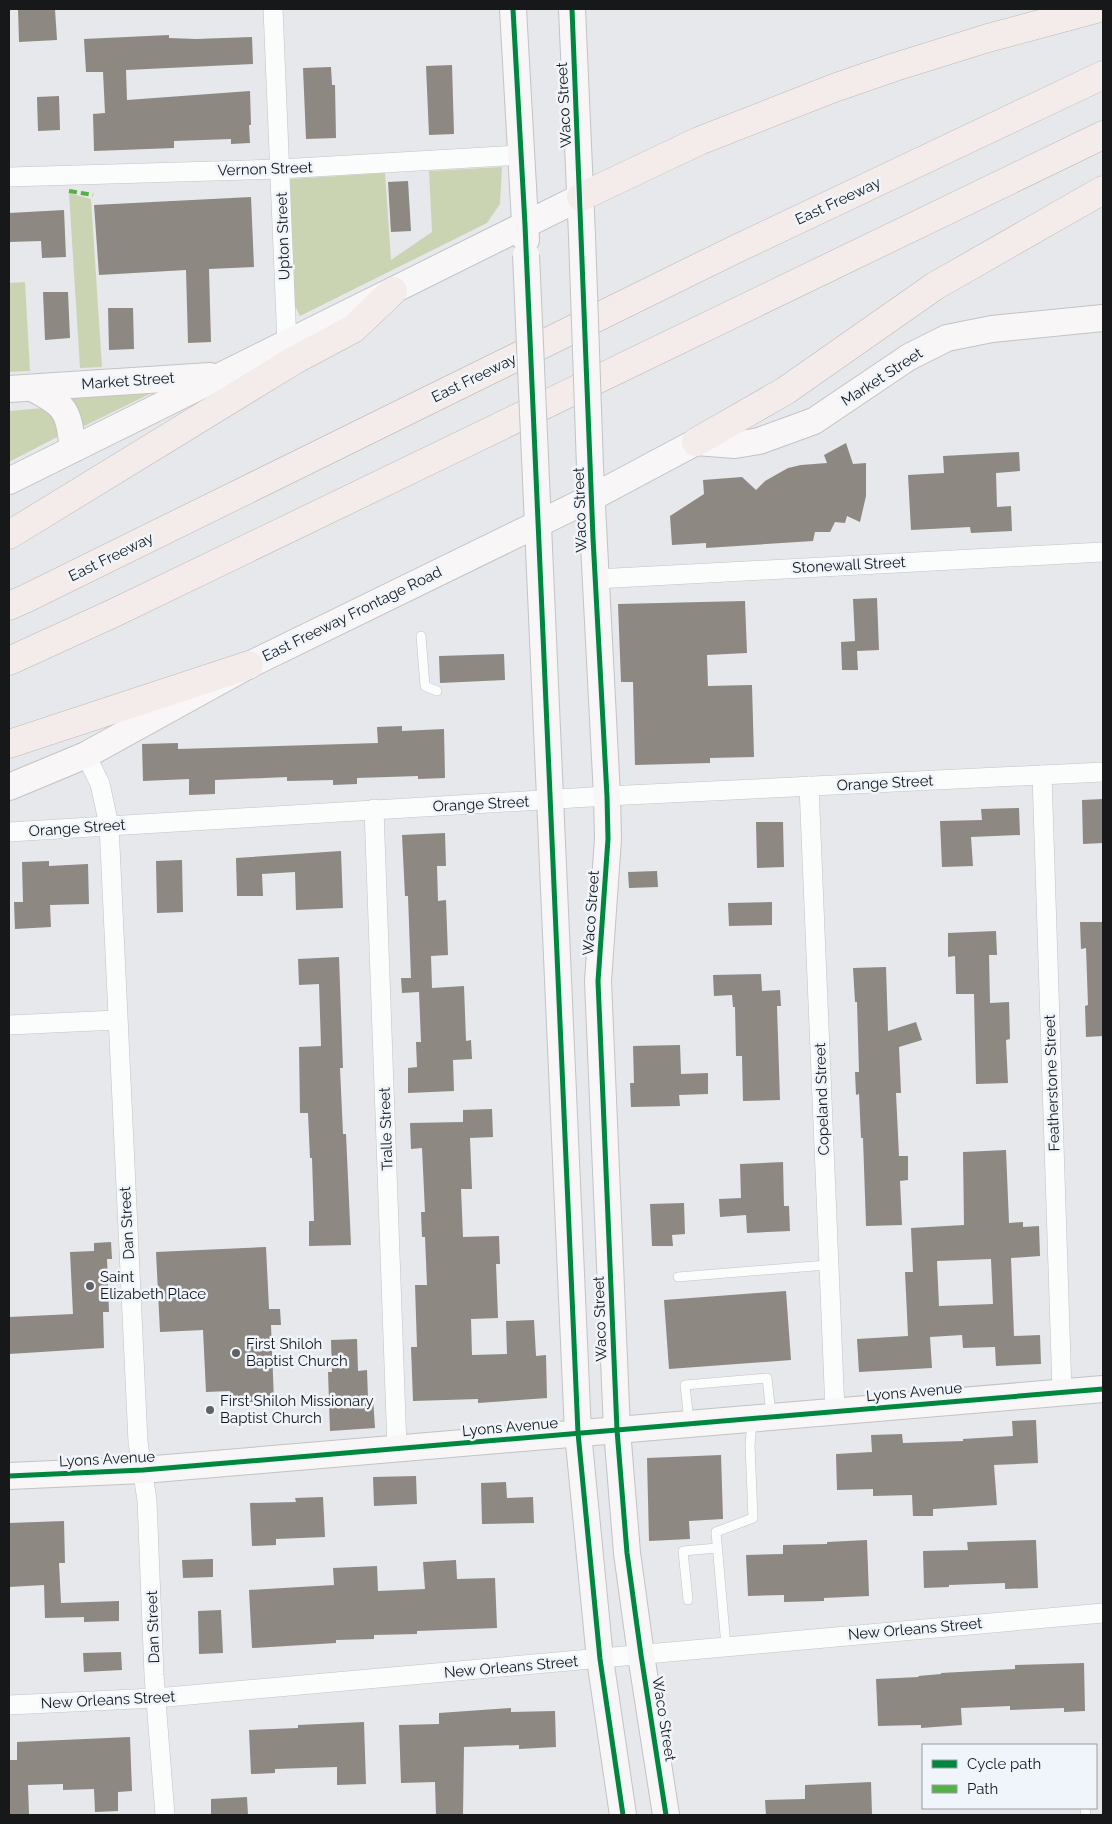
<svg xmlns="http://www.w3.org/2000/svg" width="1112" height="1824" font-family="Raleway,sans-serif">
	<style>
		.green { fill: #cbd4b2 }
		.building { fill: #8d8882; fill-rule: evenodd }
		.lines { fill: none; stroke-linecap: round; stroke-linejoin: round }
		.lane-casing { stroke: #c1c3c5; stroke-width: 10 }
		.street-casing { stroke: #c1c3c5; stroke-width: 20 }
		.secondary-casing { stroke: #c1c3c5; stroke-width: 28 }
		.highway-casing { stroke: #beb8b8; stroke-width: 29 }
		.lane { stroke: #fbfcfc; stroke-width: 9 }
		.street { stroke: #fbfcfc; stroke-width: 19 }
		.secondary { stroke: #f9f6f7; stroke-width: 26 }
		.highway { stroke: #f4eceb; stroke-width: 28 }
		.secondary-bridge-casing { stroke: #c1c3c5; stroke-width: 28; stroke-linecap: butt }
		.secondary-bridge { stroke: #f9f6f7; stroke-width: 26 }
		.quiet { stroke: #55b145; stroke-width: 4; stroke-dasharray: 8 4; stroke-linecap: butt }
		.cycleway-casing { stroke: #f0f5fb; stroke-width: 8 }
		.cycleway { stroke: #00873e; stroke-width: 5 }
		.poi-dot { fill: #5f6163; stroke: #f0f5fb; stroke-width: 2 }
		.labels { text-anchor: middle; dominant-baseline: central; stroke-width: 5; stroke-linejoin: round; paint-order: stroke }
		.street-label { font-size: 15px; fill: #16181a; stroke: #f0f5fb }
		.poi-label { font-size: 15px; fill: #16181a; stroke: #f0f5fb; text-anchor: start }
	</style>
	<rect width="100%" height="100%" fill="#e6e8eb"/>
	<g class="green">
		<path d="M502,167L500,204L487,223L300,316L293,302L290,181L291,179L385,173L391,260L432,232L429,171Z"/>
		<path d="M69,193L91,199L102,367L80,368Z"/>
		<path d="M25,282L30,371L9,372V283Z"/>
		<path d="M166,386L82,427L68,397Z"/>
		<path d="M43,408L52,410L59,436L9,462V411Z"/>
	</g>
	<g class="building">
		<path d="M18,9H55L57,40L19,42Z"/>
		<path d="M169,35V38L196,39L252,37L253,64L126,70L127,100L250,91L251,125H249L250,143L231,144V139L174,141V148L94,151L93,114L105,113L103,72H86L84,39Z"/>
		<path d="M452,65L454,134L429,135L426,66Z"/>
		<path d="M331,67L332,85H335L336,138L306,139L303,68Z"/>
		<path d="M59,96L60,130L38,131L37,97Z"/>
		<path d="M408,181L411,231L391,232L388,182Z"/>
		<path d="M251,197L254,267L209,269L211,342L188,343L186,270L99,275L94,205Z"/>
		<path d="M64,210L66,257L42,258L41,241L9,242V213Z"/>
		<path d="M43,292H68L70,338L45,340Z"/>
		<path d="M108,308H133L134,349L109,350Z"/>
		<path d="M846,443L853,464L866,463V496L860,522L847,516L845,523L835,522L830,532H815L813,541L706,548V543L672,545L670,516L704,494L703,480L742,477L756,490L765,481L788,468L801,465L827,463L824,455Z"/>
		<path d="M1019,452L1020,471L996,473L997,507L1011,506L1012,531L971,533L970,527L911,530L908,475L944,473L943,456Z"/>
		<path d="M877,598L879,650L857,651L858,670H842L841,642L855,641L853,599Z"/>
		<path d="M745,601L747,653L707,655L708,686L752,685L754,757L710,758V763L635,765L633,682H621L618,604Z"/>
		<path d="M504,654L505,680L440,683L439,656Z"/>
		<path d="M402,726V731L444,729L445,778L418,779V776L357,778V784L333,785V780L287,781V777L215,780V794L189,795V779L143,781L142,744L178,743V749L378,743L377,727Z"/>
		<path d="M1103,799V843L1083,844L1082,800Z"/>
		<path d="M1019,808L1020,835L971,837L973,866L942,867L940,821L982,820L981,809Z"/>
		<path d="M756,822H783L784,867L757,868Z"/>
		<path d="M445,833L446,866H437L438,901L446,900L448,955L431,956L432,988L464,986L466,1041L471,1040L472,1059L453,1060L454,1091L408,1093V1068L417,1067L416,1042H421L419,992L402,993L401,978H411L408,896H405L402,835Z"/>
		<path d="M341,851L343,908L296,910L295,872L262,874L263,896H237L236,858Z"/>
		<path d="M182,860L183,912L157,913L156,861Z"/>
		<path d="M49,861V866L88,864L89,904L50,905L51,927L15,929L14,902H23L22,862Z"/>
		<path d="M657,871L658,887L629,888L628,872Z"/>
		<path d="M772,902V925L729,926L728,903Z"/>
		<path d="M1080,922H1103V1036L1086,1037L1085,1006L1088,1005L1086,948L1081,949Z"/>
		<path d="M996,931L997,955H989L990,1003L1009,1002L1010,1039L1006,1040L1008,1083L976,1084L974,994H956L955,956L948,957V933Z"/>
		<path d="M339,957L343,1068H340L343,1134H346L351,1245L309,1246V1221H314L312,1158H310L308,1113H300L299,1047L321,1046L319,984L299,985L298,959Z"/>
		<path d="M886,967L888,1031L916,1022L922,1040L899,1047L901,1093H896L899,1156H908V1180L900,1181L902,1225L866,1226L863,1138H861L859,1094L856,1095L855,1072H859L857,1002H855L853,968Z"/>
		<path d="M761,974L762,991L780,990L781,1006H777L780,1100L743,1101L742,1056H736L735,1007H733L732,995L714,996L713,975Z"/>
		<path d="M680,1045L681,1074L708,1073V1094L679,1095L680,1106L631,1107L630,1083H634L633,1046Z"/>
		<path d="M492,1109L493,1137L470,1138L472,1189H461L463,1237L499,1236L500,1264H496L498,1318L471,1319L472,1355L507,1354L506,1321L534,1320L536,1356L546,1355L547,1398L478,1403V1399L413,1401L411,1347H417L415,1285H427L425,1237H422L421,1212H425L422,1148L411,1149L410,1123L463,1122V1110Z"/>
		<path d="M1006,1150L1009,1223L1023,1222V1227L1039,1226L1040,1256L1011,1258L1014,1336L1040,1335L1041,1364L996,1366L995,1347L963,1348L962,1335L930,1337L932,1368L859,1372L857,1339L908,1336L905,1272H913L911,1228L964,1225L963,1152ZM991,1259L993,1304L939,1306L937,1261Z"/>
		<path d="M783,1162L784,1206H789L790,1231L747,1233L746,1215L720,1217L719,1199L741,1198L740,1164Z"/>
		<path d="M684,1203L685,1234L672,1235L673,1246H652L650,1204Z"/>
		<path d="M111,1242L112,1259H107L109,1312H103L104,1348L9,1354V1317L73,1314L70,1252L94,1251V1243Z"/>
		<path d="M266,1247L269,1309H280L281,1325H271L274,1401L231,1403L230,1391L206,1392L203,1330L160,1332L156,1252Z"/>
		<path d="M786,1291L791,1360L669,1369L664,1300Z"/>
		<path d="M357,1339L358,1371L367,1370L368,1398H373L375,1428L330,1431L328,1372H332L331,1340Z"/>
		<path d="M1036,1420L1038,1463L994,1465L997,1505L933,1509V1516H913L912,1495L873,1496V1489L837,1490L836,1454L872,1452L871,1435L902,1434L903,1443L963,1441V1439L1013,1436L1012,1421Z"/>
		<path d="M721,1455L723,1519L689,1521L690,1539L649,1541L647,1458Z"/>
		<path d="M416,1476L417,1504L374,1506L373,1477Z"/>
		<path d="M506,1482L507,1498L533,1497L534,1523L482,1524L481,1483Z"/>
		<path d="M323,1497L325,1537L276,1539V1545L252,1546L250,1503L296,1502L295,1498Z"/>
		<path d="M64,1521L65,1563H59L61,1603L119,1601V1621L84,1622V1617L45,1618L44,1585L9,1587V1523Z"/>
		<path d="M867,1540L869,1596L824,1598V1601L784,1602V1595L748,1596L746,1555L783,1554V1545L827,1544V1542Z"/>
		<path d="M1036,1540L1038,1588L1005,1589V1583L949,1585V1587L924,1588L923,1551L968,1550L967,1542Z"/>
		<path d="M213,1559V1577L183,1578L182,1560Z"/>
		<path d="M456,1560L457,1579L495,1578L497,1628L417,1631V1634L374,1635V1639L336,1640V1643L252,1648L249,1590L334,1585L333,1568L377,1566L378,1591L425,1589L423,1562Z"/>
		<path d="M221,1610L223,1653L199,1654L198,1611Z"/>
		<path d="M121,1652L122,1670L84,1672L83,1653Z"/>
		<path d="M1084,1663L1085,1711L1064,1712V1708L1010,1710V1706L961,1708L962,1725L921,1728V1725L878,1726L876,1679L919,1677L918,1676L941,1674V1673L1015,1669V1665Z"/>
		<path d="M511,1708V1712L555,1711L556,1747L519,1749V1745L464,1747L463,1815H436L435,1782L401,1783L399,1725L439,1724V1713Z"/>
		<path d="M364,1722L366,1784L337,1785V1767L275,1769V1773L251,1774L249,1730L298,1728V1725Z"/>
		<path d="M130,1737L132,1791L118,1792V1811L95,1812L94,1789L63,1790V1784L28,1785L29,1814L9,1815V1760H17V1742Z"/>
		<path d="M871,1782L872,1815H766L765,1800L805,1799V1785Z"/>
		<path d="M247,1797L248,1815H211V1799Z"/>
	</g>
	<g class="lines">
		<defs>
			<g id="lane">
				<path d="M421,636L425,686L437,691"/>
				<path d="M678,1277L827,1265"/>
				<path d="M689,1421L685,1385L767,1378L771,1414"/>
				<path d="M688,1600L683,1551L717,1548"/>
				<path d="M726,1646L716,1532L753,1518L750,1445L752,1422"/>
				<path d="M1085,1808L1086,1815"/>
			</g>
			<g id="street">
				<path d="M273,9L287,344"/>
				<path d="M9,177L280,169L521,155"/>
				<path d="M596,579L1103,552"/>
				<path d="M86,755L100,784L109,825L138,1442L147,1500L154,1675L165,1815"/>
				<path d="M1042,775L1062,1391"/>
				<path d="M809,786L835,1411"/>
				<path d="M374,809L397,1448"/>
				<path d="M9,832L607,796L1103,772"/>
				<path d="M9,1025L117,1020"/>
				<path d="M9,1705L156,1698L1103,1613"/>
			</g>
			<g id="secondary">
				<path d="M513,9L526,240"/>
				<path d="M572,9L582,236"/>
				<path d="M32,388C67,406 68,410 73,449"/>
				<path d="M9,389L210,376"/>
				<path d="M590,467L607,796L608,839L598,981L617,1430L627,1553L641,1655L666,1815"/>
				<path d="M536,480L578,1433L600,1659L623,1815"/>
				<path d="M9,481L581,197"/>
				<path d="M9,787L86,755L249,665L591,498L696,442L735,445L759,441L814,421L909,357L947,338L992,329L1103,318"/>
				<path d="M9,1476L143,1470L1103,1389"/>
			</g>
			<g id="highway">
				<path d="M581,197L699,141L834,88L895,67L988,38L1096,9"/>
				<path d="M696,442L785,391L935,286L1103,190"/>
				<path d="M9,535L293,361L353,329L393,291"/>
				<path d="M9,606L27,598L734,250L1103,75"/>
				<path d="M9,661L116,612L1103,135"/>
				<path d="M9,744L249,665"/>
			</g>
		</defs>
		<use href="#lane" class="lane-casing"/>
		<use href="#street" class="street-casing"/>
		<use href="#secondary" class="secondary-casing"/>
		<use href="#highway" class="highway-casing"/>
		<use href="#lane" class="lane"/>
		<use href="#street" class="street"/>
		<use href="#secondary" class="secondary"/>
		<use href="#highway" class="highway"/>
		<defs>
			<g id="secondary-bridge">
				<path d="M582,236L590,467"/>
				<path d="M526,255L536,480"/>
			</g>
		</defs>
		<use href="#secondary-bridge" class="secondary-bridge-casing"/>
		<use href="#secondary-bridge" class="secondary-bridge"/>
		<path class="quiet" d="M69,191L93,195"/>
		<defs>
			<g id="cycleway">
				<path d="M513,9L525,225L578,1433L600,1659L623,1815"/>
				<path d="M572,9L593,538L607,796L608,839L598,981L617,1430L627,1553L641,1655L666,1815"/>
				<path d="M9,1476L143,1470L1103,1389"/>
			</g>
		</defs>
		<use href="#cycleway" class="cycleway-casing"/>
		<use href="#cycleway" class="cycleway"/>
	</g>
	<g class="poi-dot">
		<circle cx="90" cy="1286" r="5"/>
		<circle cx="236" cy="1353" r="5"/>
		<circle cx="210" cy="1410" r="5"/>
	</g>
	<g class="labels">
		<g class="street-label">
			<text transform="translate(564 105) rotate(-93)">Waco Street</text>
			<text transform="translate(265 169) rotate(-2)">Vernon Street</text>
			<text transform="translate(838 201) rotate(-25)">East Freeway</text>
			<text transform="translate(283 236) rotate(-92)">Upton Street</text>
			<text transform="translate(882 377) rotate(-33)">Market Street</text>
			<text transform="translate(474 378) rotate(-26)">East Freeway</text>
			<text transform="translate(128 381) rotate(-4)">Market Street</text>
			<text transform="translate(580 510) rotate(-92)">Waco Street</text>
			<text transform="translate(111 557) rotate(-26)">East Freeway</text>
			<text transform="translate(849 565) rotate(-3)">Stonewall Street</text>
			<text transform="translate(352 614) rotate(-26)">East Freeway Frontage Road</text>
			<text transform="translate(885 783) rotate(-3)">Orange Street</text>
			<text transform="translate(481 804) rotate(-3)">Orange Street</text>
			<text transform="translate(77 828) rotate(-4)">Orange Street</text>
			<text transform="translate(591 913) rotate(-86)">Waco Street</text>
			<text transform="translate(1052 1083) rotate(-92)">Featherstone Street</text>
			<text transform="translate(822 1099) rotate(-92)">Copeland Street</text>
			<text transform="translate(386 1129) rotate(-92)">Tralle Street</text>
			<text transform="translate(127 1223) rotate(-93)">Dan Street</text>
			<text transform="translate(600 1319) rotate(-92)">Waco Street</text>
			<text transform="translate(914 1392) rotate(-5)">Lyons Avenue</text>
			<text transform="translate(510 1427) rotate(-5)">Lyons Avenue</text>
			<text transform="translate(107 1459) rotate(-3)">Lyons Avenue</text>
			<text transform="translate(153 1627) rotate(-92)">Dan Street</text>
			<text transform="translate(915 1629) rotate(-5)">New Orleans Street</text>
			<text transform="translate(511 1667) rotate(-5)">New Orleans Street</text>
			<text transform="translate(108 1700) rotate(-3)">New Orleans Street</text>
			<text transform="translate(664 1719) rotate(81)">Waco Street</text>
		</g>
		<g class="poi-label">
			<text x="100" y="1277">Saint<tspan x="100" dy="17">Elizabeth Place</tspan></text>
			<text x="246" y="1344">First Shiloh<tspan x="246" dy="17">Baptist Church</tspan></text>
			<text x="220" y="1401">First Shiloh Missionary<tspan x="220" dy="17">Baptist Church</tspan></text>
		</g>
	</g>
	<rect width="1112" height="1824" fill="none" stroke="#16181a" stroke-width="20"/>
	<rect x="922" y="1744" width="175" height="65" fill="#f0f5fb" stroke="#999da1"/>
	<rect x="932" y="1760" width="25" height="8" fill="#00873e" stroke="#999da1"/>
	<text x="967" y="1769" font-size="15" fill="#16181a">Cycle path</text>
	<rect x="932" y="1785" width="25" height="8" fill="#55b145" stroke="#999da1"/>
	<text x="967" y="1794" font-size="15" fill="#16181a">Path</text>
</svg>
